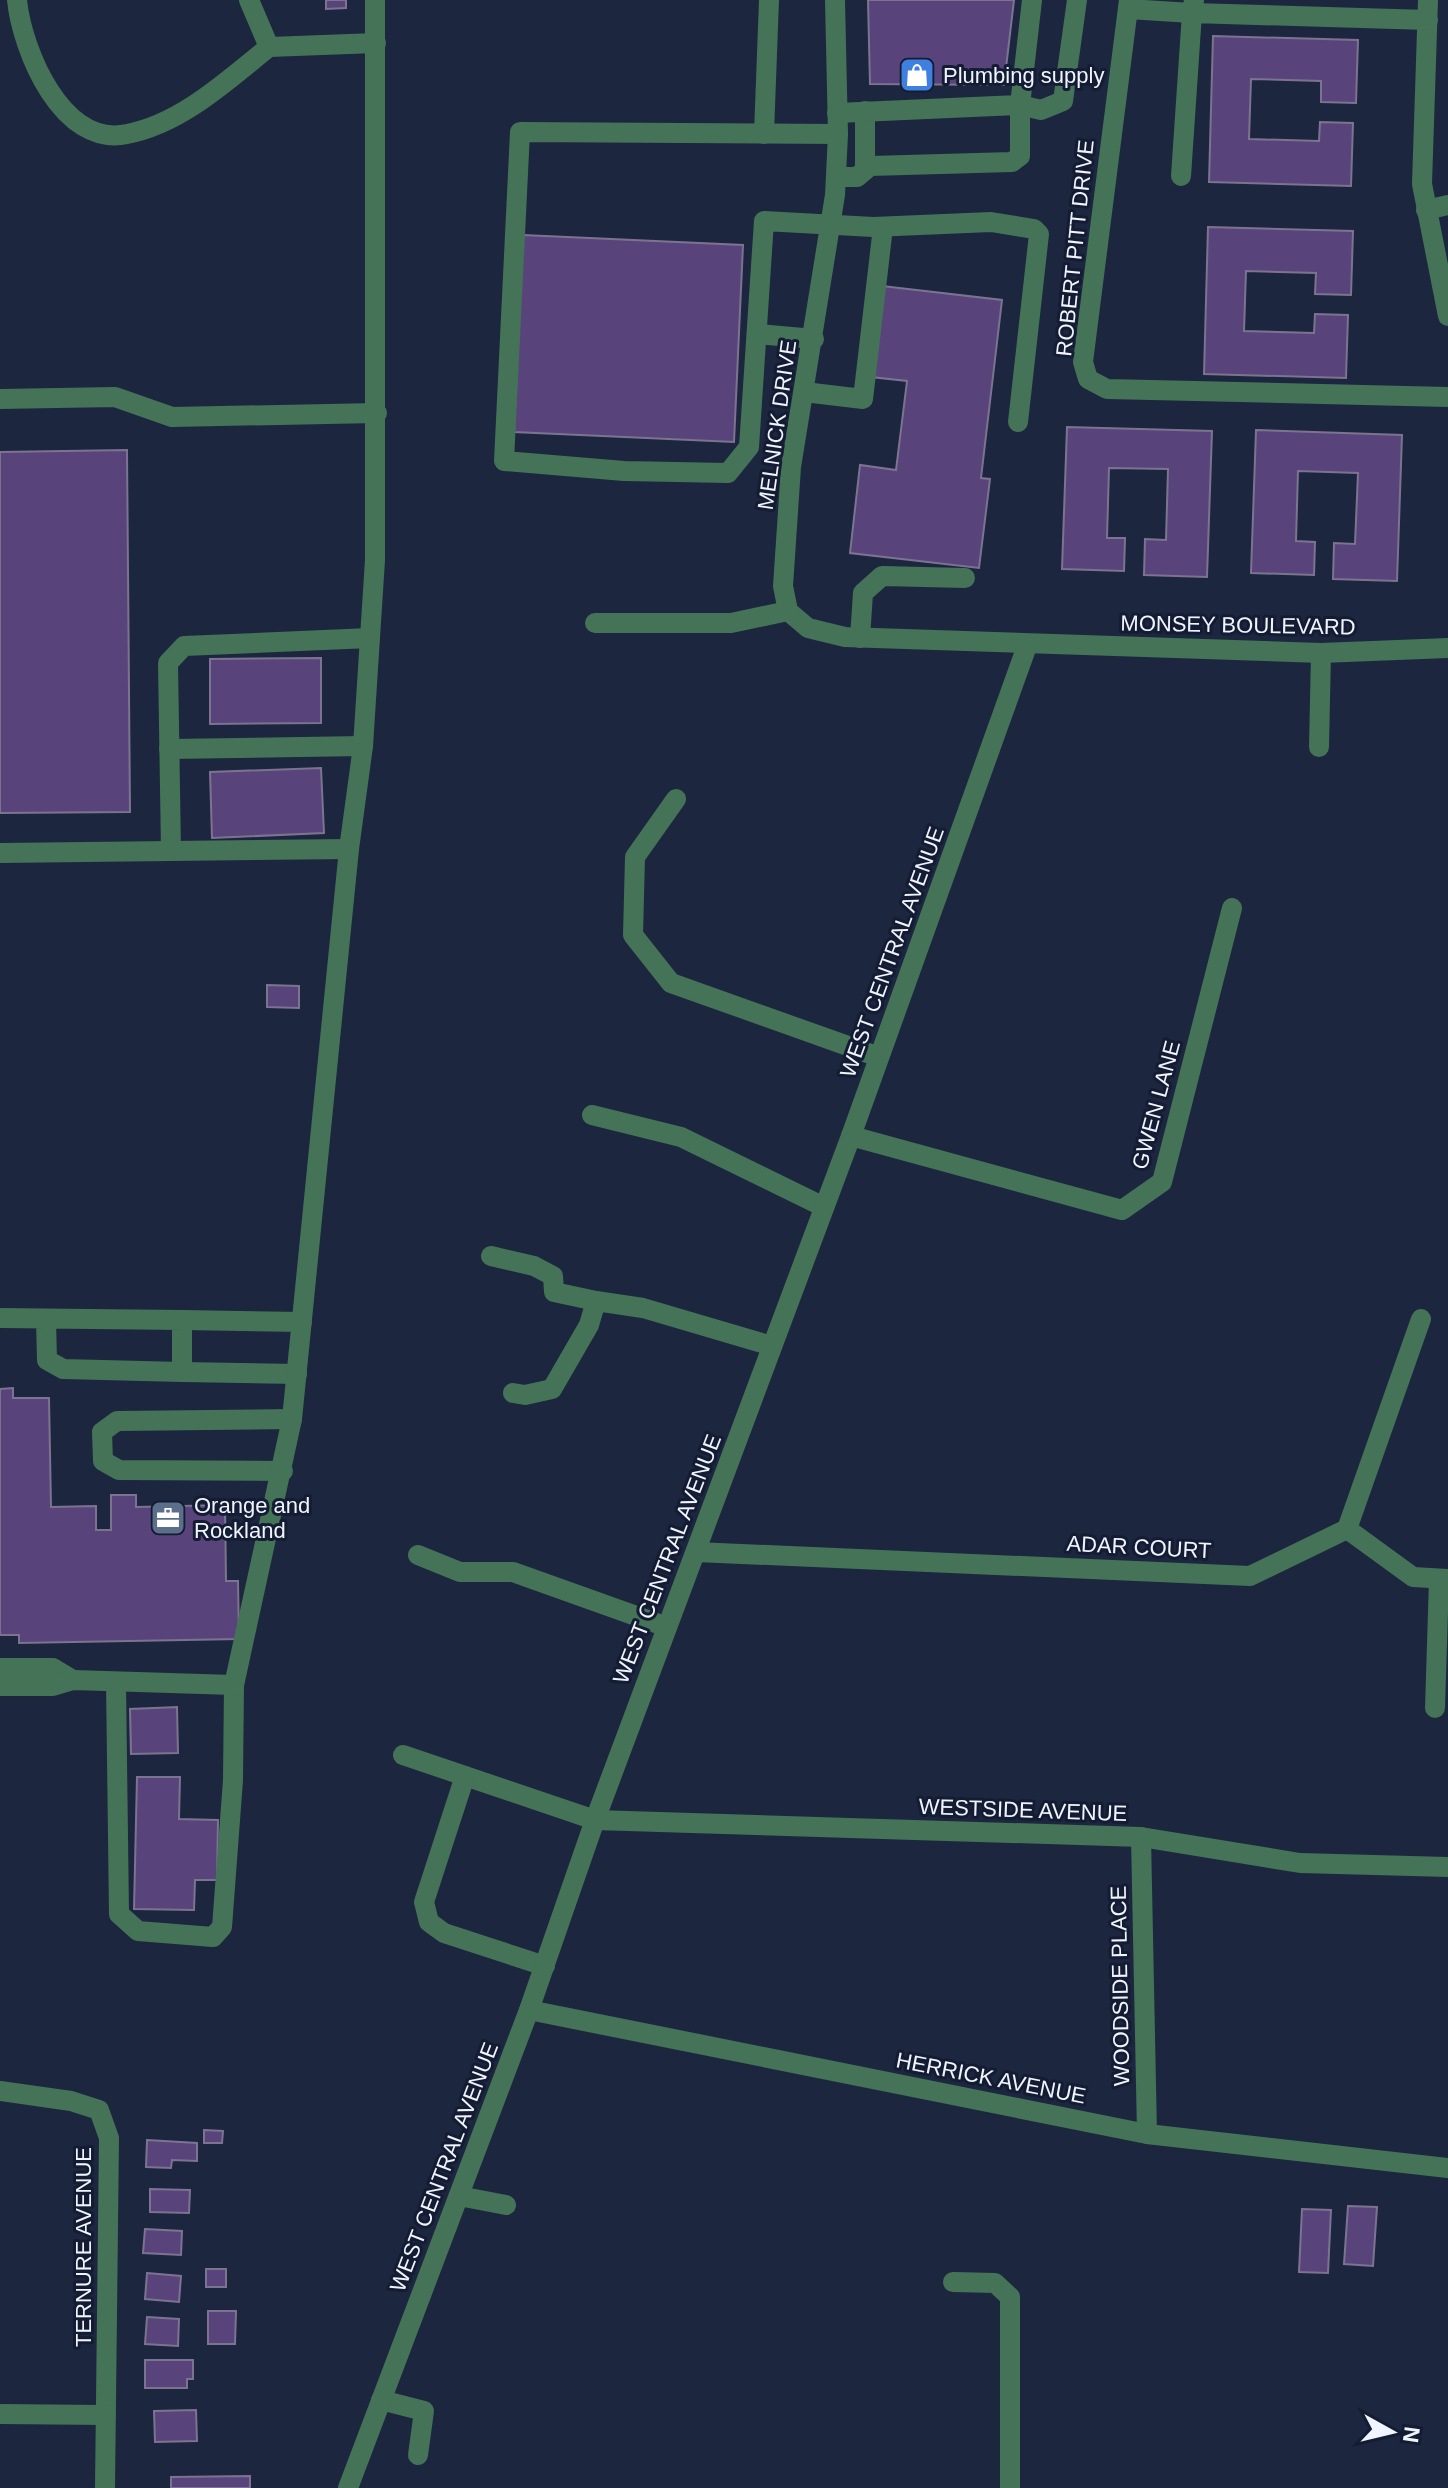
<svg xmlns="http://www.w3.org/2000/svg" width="1448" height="2488" font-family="Helvetica,sans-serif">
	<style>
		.building { fill: #58447b; stroke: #7c7391; stroke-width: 2 }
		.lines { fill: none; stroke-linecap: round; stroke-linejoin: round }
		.minor { stroke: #447358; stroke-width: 20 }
		.labels { text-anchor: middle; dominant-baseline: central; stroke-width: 6; stroke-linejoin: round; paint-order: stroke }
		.poi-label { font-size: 22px; fill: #f0f4fe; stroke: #131c33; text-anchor: start }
		.street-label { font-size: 22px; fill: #f0f4fe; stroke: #131c33 }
	</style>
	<rect width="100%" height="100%" fill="#1c263e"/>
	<g class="building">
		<path d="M326,0H346V8L326,9Z"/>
		<path d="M868,0H1014L1004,85L870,84Z"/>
		<path d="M1213,36L1358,40L1356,103L1321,102V81L1251,79L1249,139L1319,141L1320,122L1353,123L1351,186L1209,182Z"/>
		<path d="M1208,227L1353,231L1351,295L1315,294L1316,273L1246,271L1244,331L1314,333L1315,314L1348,315L1346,378L1204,374Z"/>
		<path d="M523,235L743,245L734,442L514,432Z"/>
		<path d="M882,286L1002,300L981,478L990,479L979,568L850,553L860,465L896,470L907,381L871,377Z"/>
		<path d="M1067,427L1212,431L1207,577L1144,575L1145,539L1166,540L1168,469L1109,468L1107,538H1125L1124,571L1062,569Z"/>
		<path d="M1256,430L1402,435L1397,581L1333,579L1334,543L1355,544L1358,473L1298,471L1296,541L1315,542L1314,575L1251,573Z"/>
		<path d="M127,450L130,812L0,813V452Z"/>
		<path d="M321,658V723L210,724V659Z"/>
		<path d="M321,768L324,833L212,838L210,772Z"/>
		<path d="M267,985L299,986V1008L267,1007Z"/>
		<path d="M13,1388V1398H49L51,1507L96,1506V1530H111V1495H136V1507L225,1505L226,1581H238L239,1639L19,1643V1635H0V1389Z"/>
		<path d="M177,1707L178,1753L131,1754L130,1709Z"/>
		<path d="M137,1777H180L179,1819L218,1820L217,1880H195L194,1910L134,1909Z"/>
		<path d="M204,2130L223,2131L222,2143H204Z"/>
		<path d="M147,2140L197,2143V2161L172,2160L171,2168L146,2167Z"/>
		<path d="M150,2189L190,2190L189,2213L150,2212Z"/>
		<path d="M1348,2206L1377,2207L1373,2266L1344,2264Z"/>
		<path d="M1302,2209L1331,2210L1328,2273L1299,2272Z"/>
		<path d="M145,2229L182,2231L181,2255L143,2253Z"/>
		<rect x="206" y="2269" width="20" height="18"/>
		<path d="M147,2273L181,2276L179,2302L145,2299Z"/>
		<path d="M208,2311H236L235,2344H208Z"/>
		<path d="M147,2317L179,2319L178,2346L145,2344Z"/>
		<path d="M145,2360H193V2379H187V2388H145Z"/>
		<path d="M196,2410L197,2441L155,2442L154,2411Z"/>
		<path d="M250,2476V2488H171V2477Z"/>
	</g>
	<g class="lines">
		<g class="minor">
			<path d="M17,0C22,50 62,148 127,134C181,124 228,80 269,47L249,0"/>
			<path d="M835,0L838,134L835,195L791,467L783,586L788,611L808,628L845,637L1321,653L1448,648"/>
			<path d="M1129,0L1083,362L1088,379L1107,389L1448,397"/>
			<path d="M1428,0L1422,184L1448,316"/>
			<path d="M1128,9L1192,13L1194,0"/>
			<path d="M269,47L376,43"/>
			<path d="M865,111V170"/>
			<path d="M837,113L1020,105L1032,0"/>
			<path d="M764,134L769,0"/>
			<path d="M838,134L520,132L504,461L624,471L728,473L749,447L764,221L873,227L991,222L1034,229L1039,234L1018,422"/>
			<path d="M1181,176L1192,13L1428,20"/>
			<path d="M836,177H857L870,166L1012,162L1020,156V105L1041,110L1063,101L1077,0"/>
			<path d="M1426,210L1448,205"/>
			<path d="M758,334L814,339"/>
			<path d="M804,392L863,399L883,227"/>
			<path d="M0,399L115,397L172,417L377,413"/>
			<path d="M595,623H731L788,611"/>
			<path d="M860,638L863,593L882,576L965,578"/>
			<path d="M1319,747L1321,653"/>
			<path d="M169,749L363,746"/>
			<path d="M676,799L635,857L633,935L671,983L879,1057"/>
			<path d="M171,851L168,663L184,646L370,638"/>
			<path d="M0,853L349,849"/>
			<path d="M592,1115L681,1137L824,1207"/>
			<path d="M851,1136L1122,1210L1162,1182L1232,908"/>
			<path d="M491,1256L534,1266L553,1276L554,1292L596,1301"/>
			<path d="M0,1318L182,1320V1372L63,1369L47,1360L46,1319"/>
			<path d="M182,1320L302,1322"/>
			<path d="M182,1372L297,1374"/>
			<path d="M513,1393L525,1395L552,1389L589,1325L596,1301L643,1308L772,1346"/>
			<path d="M283,1471L119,1470L103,1461L102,1432L117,1421L292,1419"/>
			<path d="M1347,1529L1413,1577L1448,1579"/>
			<path d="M696,1552L1250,1576L1347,1529L1421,1319"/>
			<path d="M418,1555L460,1572H513L667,1627"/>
			<path d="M0,1668H53L73,1680"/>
			<path d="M116,1682L119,1914L138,1931L213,1937L222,1927L233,1780L234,1685L292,1419L349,849L363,746L375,560V0"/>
			<path d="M0,1686H53L73,1680L234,1685"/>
			<path d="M1435,1708L1439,1579"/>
			<path d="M403,1755L595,1820L1141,1837L1300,1863L1448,1867"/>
			<path d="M465,1776L424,1902L429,1922L444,1933L545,1966"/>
			<path d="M1141,1837L1147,2134"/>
			<path d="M529,2010L1147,2134L1448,2168"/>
			<path d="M0,2091L71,2101L99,2110L109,2138L105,2488"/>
			<path d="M459,2196L506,2205"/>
			<path d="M953,2282L995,2283L1010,2297V2488"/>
			<path d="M381,2400L424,2411L418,2455"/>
			<path d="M0,2414L106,2415"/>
			<path d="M348,2488L529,2010L595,1820L851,1136L1027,646"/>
		</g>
	</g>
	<defs>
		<symbol id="shop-square" viewBox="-11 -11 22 22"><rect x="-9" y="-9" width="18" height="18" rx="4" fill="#3f7fe0" stroke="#131c33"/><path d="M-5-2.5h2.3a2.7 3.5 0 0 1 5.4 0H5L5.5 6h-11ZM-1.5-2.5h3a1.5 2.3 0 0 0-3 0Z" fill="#fff"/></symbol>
		<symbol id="office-square" viewBox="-11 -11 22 22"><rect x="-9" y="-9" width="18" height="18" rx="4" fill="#5c6f8a" stroke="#131c33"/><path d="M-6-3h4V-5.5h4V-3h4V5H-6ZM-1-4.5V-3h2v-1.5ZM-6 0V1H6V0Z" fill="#fff"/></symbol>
	</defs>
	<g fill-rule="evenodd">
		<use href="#shop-square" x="897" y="55" width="40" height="40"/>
		<use href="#office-square" x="148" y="1498" width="40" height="40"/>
	</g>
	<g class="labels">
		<g class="poi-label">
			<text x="943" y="75">Plumbing supply</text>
			<text x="194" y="1505">Orange and<tspan x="194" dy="25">Rockland</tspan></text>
		</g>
		<g class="street-label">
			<text transform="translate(1075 248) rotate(-84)">ROBERT PITT DRIVE</text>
			<text transform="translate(777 425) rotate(-82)">MELNICK DRIVE</text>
			<text transform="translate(1238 625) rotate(1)">MONSEY BOULEVARD</text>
			<text transform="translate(892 952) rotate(-70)">WEST CENTRAL AVENUE</text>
			<text transform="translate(1156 1105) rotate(-75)">GWEN LANE</text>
			<text transform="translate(1139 1547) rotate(3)">ADAR COURT</text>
			<text transform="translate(667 1559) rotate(-69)">WEST CENTRAL AVENUE</text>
			<text transform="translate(1023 1810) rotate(2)">WESTSIDE AVENUE</text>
			<text transform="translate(1120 1986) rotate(-91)">WOODSIDE PLACE</text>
			<text transform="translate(991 2078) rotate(11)">HERRICK AVENUE</text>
			<text transform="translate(444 2167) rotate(-69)">WEST CENTRAL AVENUE</text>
			<text transform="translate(83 2247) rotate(-90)">TERNURE AVENUE</text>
		</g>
	</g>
	<g transform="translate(1392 2432) rotate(98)" stroke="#131c33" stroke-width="6" paint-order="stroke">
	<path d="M0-6L14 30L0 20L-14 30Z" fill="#f0f4fe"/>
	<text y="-12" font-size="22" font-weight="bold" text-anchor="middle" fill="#f0f4fe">N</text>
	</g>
</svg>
